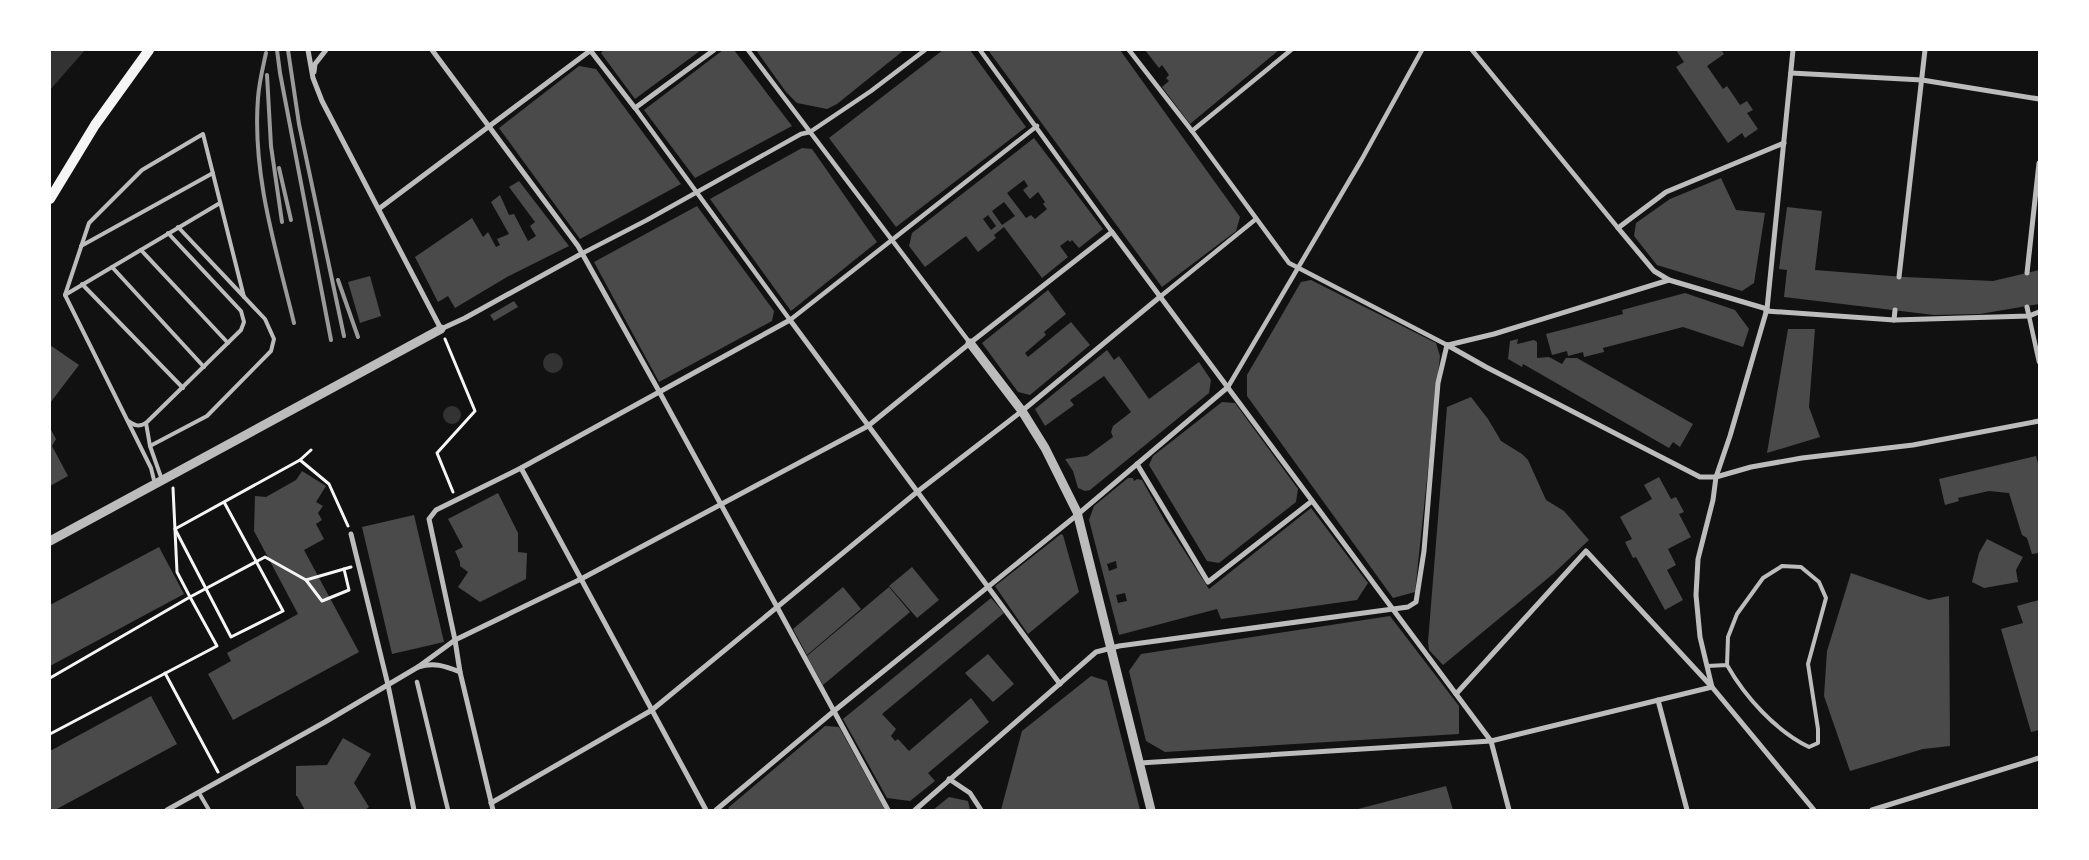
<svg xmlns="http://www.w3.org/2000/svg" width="2089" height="860" font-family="'Exo 2',sans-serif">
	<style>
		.water { fill: #333 }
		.building { fill: #4a4a4a; fill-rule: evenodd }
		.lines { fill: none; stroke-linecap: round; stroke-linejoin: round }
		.path { stroke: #f5f5f5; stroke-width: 3 }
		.service { stroke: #bcbcbc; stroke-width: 4 }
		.pedestrian { stroke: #bcbcbc; stroke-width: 4.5 }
		.minor { stroke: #bcbcbc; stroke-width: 5 }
		.tertiary { stroke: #bcbcbc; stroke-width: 9 }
		.secondary { stroke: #f5f5f5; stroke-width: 10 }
		.rail { stroke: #9a9a9a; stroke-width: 4 }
	</style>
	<rect width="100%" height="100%" fill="#111"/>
	<g class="water">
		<path d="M50,50H85L50,90Z"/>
		<circle cx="553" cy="363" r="10"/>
		<circle cx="452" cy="415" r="9"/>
	</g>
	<g class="building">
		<path d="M604,50H701L635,99L601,53Z"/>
		<path d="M723,50H734L792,126L695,178L644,110Z"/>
		<path d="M756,50H904L837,104L827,109L797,103L786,92Z"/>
		<path d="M943,50H970L1026,127L896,227L829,138Z"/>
		<path d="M988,50H1120L1240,217L1236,231L1162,287Z"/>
		<path d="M1145,50H1279L1190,124L1162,87L1169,81L1166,78L1169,75L1167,72L1162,65L1159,68Z"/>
		<path d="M1676,50H1721L1724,54L1707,66L1723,89L1727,86L1740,105L1747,101L1753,110L1747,113L1758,129L1745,138L1742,133L1728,143L1676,67L1684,62Z"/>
		<path d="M579,66L596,69L681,184L580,239L499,128Z"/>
		<path d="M1034,138L1103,229L1079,248L1072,240L1070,242L1068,240L1060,246L1068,257L1042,278L1004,227L994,235L996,238L978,252L966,236L925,267L909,246L912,233ZM1024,180L1028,186L1023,190L1030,199L1038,192L1045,202L1043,204L1047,209L1035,219L1031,215L1026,218L1007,193ZM1004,202L1015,216L1002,225L992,211ZM988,215L996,226L991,230L983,219Z"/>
		<path d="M802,148L812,149L877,242L791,311L710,199Z"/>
		<path d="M1721,178L1736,210L1765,213L1754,283L1742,291L1657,265L1634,236L1636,223L1670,199Z"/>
		<path d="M519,181L569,246L507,277L455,308L448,296L438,302L415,257L472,218L483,237L488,232L496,247L500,245L497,239L509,234L491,202L500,195L509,215L514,214L528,241L536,236L530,226L535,222L509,187Z"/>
		<path d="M697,206L774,311L772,321L659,382L594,262Z"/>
		<path d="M1787,207L1822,211L1815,270L1904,277L1993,281L2039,270V304L1980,314L1934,315L1784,297L1787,270L1779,269Z"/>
		<path d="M370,276L381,316L360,323L348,282Z"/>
		<path d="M1311,280L1436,343L1440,356L1415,592L1393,598L1247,396V375L1301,282Z"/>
		<path d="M1048,290L1066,314L1044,332L1046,335L1025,353L1028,357L1071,322L1090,345L1030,395L1018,392L982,343Z"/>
		<path d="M1685,293L1735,310L1749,329L1743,347L1683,327L1603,348L1604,352L1584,357L1583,352L1568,356L1567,351L1552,355L1546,334L1623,314L1622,310Z"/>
		<path d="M514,301L518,307L494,321L490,315Z"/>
		<path d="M1788,329H1815L1809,407L1820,437L1767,453Z"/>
		<path d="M1518,339L1517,344L1534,340L1537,342V358L1549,357L1562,364L1566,358H1577L1693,424L1680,447L1673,442L1669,448L1523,364L1522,367L1508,359L1510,341Z"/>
		<path d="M50,345L79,365L50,403Z"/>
		<path d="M1107,350L1114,360L1119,356L1149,399L1199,362L1211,380L1209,393L1090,490L1085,491L1078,488L1073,471L1065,459L1087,456L1113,437L1111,432L1113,426L1131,412L1104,376L1070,400L1074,405L1045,426L1035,409Z"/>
		<path d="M1471,397L1488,419L1501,441L1522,454L1528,460L1546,500L1564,511L1589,540L1553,574L1443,665L1429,650L1428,642L1447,407Z"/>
		<path d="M1222,402L1235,403L1298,489L1296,502L1219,563L1207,561L1149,465L1153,456Z"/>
		<path d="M50,428L56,439L52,446L68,476L50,486Z"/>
		<path d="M2036,456L2039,467V553L2032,554L2027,538L2022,535L2009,493L1989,491L1958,498L1959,501L1945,505L1939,479Z"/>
		<path d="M302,471L326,486L316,502L323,506L318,513L322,520L316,524L324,539L304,550L359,652L233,720L208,674L231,661L227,653L298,614L254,531L255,496L266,497L296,480Z"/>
		<path d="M1659,477L1671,499L1676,497L1684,512L1679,514L1691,537L1668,549L1676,565L1667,570L1683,600L1665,610L1636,557L1633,558L1625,542L1632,539L1620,517L1652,499L1644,485Z"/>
		<path d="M1128,478H1133L1134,481L1137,479L1142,480L1165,521L1209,589L1311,508L1368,583L1357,600L1221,619L1217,609L1119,635L1089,520L1094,506ZM1116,561L1117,568L1109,571L1107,564ZM1125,593L1127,601L1118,603L1116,595Z"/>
		<path d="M498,493L518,533V552L527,553L526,579L480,602L458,587L468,572L460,566V562L455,551L463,547L448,519Z"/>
		<path d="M414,515L444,642L392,654L362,527Z"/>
		<path d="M1061,534L1063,535L1079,592L1028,634L995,586Z"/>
		<path d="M1987,539L2023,557L2016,570L2018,582L1984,588L1972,582L1979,553Z"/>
		<path d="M159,547L184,594L50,666V605Z"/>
		<path d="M912,567L939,600L917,618L889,586Z"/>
		<path d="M1851,573L1929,600L1949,596L1950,746L1923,749L1850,771L1824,696L1827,651Z"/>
		<path d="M843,587L861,609L807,655L793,629Z"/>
		<path d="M889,587L910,612L823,685L807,656Z"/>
		<path d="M991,598L1004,613L882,714L896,729L891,736L895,741L898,739L909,751L971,698L989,722L928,773L935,781L910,801L887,798L843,719Z"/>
		<path d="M2039,600V730L2031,732L2001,629L2023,623L2017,606Z"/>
		<path d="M1390,616L1459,706V734L1165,752L1146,741L1129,671L1141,654Z"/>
		<path d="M988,654L1014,684L993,702L965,673Z"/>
		<path d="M1091,676L1107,681L1140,810H1001L1022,731Z"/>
		<path d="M151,696L177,744L55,810H50V751Z"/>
		<path d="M825,726L839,727L885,810H728L729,807Z"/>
		<path d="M343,738L371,754L354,783L369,807L365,810H305L297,796H302H296V766L327,765Z"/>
		<path d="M1446,786L1453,810H1358V809Z"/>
		<path d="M949,797L968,801L970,810H933Z"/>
	</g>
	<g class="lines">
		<g class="path">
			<path d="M445,339L475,411L437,453L453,492"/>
			<path d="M300,460L329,484L348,526"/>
			<path d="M173,488L177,572L190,597L265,557L306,580L351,567"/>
			<path d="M224,502L283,611L231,637L175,529L300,460L311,450"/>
			<path d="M306,580L322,601L349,590L344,569"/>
			<path d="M165,673L218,772"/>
			<path d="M50,678L190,597L217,646L50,734"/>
		</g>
		<g class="service">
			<path d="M81,246L213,173"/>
			<path d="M141,250L228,343"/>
			<path d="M112,267L204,367"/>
			<path d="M82,284L183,388"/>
			<path d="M65,295L220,203"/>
			<path d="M128,421C135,426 139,427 146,423"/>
			<path d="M150,446L207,416L271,351L274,339L265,319L178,227"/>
			<path d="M162,480L150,446L146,423L241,330L244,322L241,311L168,233"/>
			<path d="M155,484L151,468L65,295L89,223L142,170L203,134L244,297"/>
			<path d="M1707,666L1727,665C1745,697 1776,731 1809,747L1818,743V729L1808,664L1826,598L1819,582L1801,567L1782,566L1763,578L1737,614L1728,637L1727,665"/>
			<path d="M199,793L209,810"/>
		</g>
		<g class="pedestrian">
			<path d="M748,50L970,343"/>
			<path d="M980,50L1112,232"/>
			<path d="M1129,50L1192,131L1289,263L1447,345"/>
			<path d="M1472,50L1618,228"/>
			<path d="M635,108L790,320L1037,126"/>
			<path d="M1192,131L1291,50"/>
			<path d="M581,254L647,220L801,134L810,132L871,91L925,50"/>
			<path d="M1161,296L1256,219"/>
			<path d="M2029,316L2039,362"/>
			<path d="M1228,387L1362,159L1422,50"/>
			<path d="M417,682L448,810"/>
		</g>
		<g class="minor">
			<path d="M308,50L313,78L322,101L441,329L465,318L581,254"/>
			<path d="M432,50L578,246L660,393L888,810"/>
			<path d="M590,50L635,108L714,50"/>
			<path d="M314,72L315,64L326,50"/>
			<path d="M1791,73L1922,80L2039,99"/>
			<path d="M380,208L591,50"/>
			<path d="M2027,273L2039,163"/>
			<path d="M1899,277L1925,50"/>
			<path d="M1669,280L1654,271L1618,228L1666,192L1784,143"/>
			<path d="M2027,307L2029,316"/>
			<path d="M1766,311L1894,320L2029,316L2039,312"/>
			<path d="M1894,320L1895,310"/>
			<path d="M1447,345L1486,367L1700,477H1716L1751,467L1802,458L1913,445L2039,421"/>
			<path d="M1448,345L1494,334L1669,280L1767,309"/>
			<path d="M1137,464L1208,582L1312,501"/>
			<path d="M521,468L706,810"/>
			<path d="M351,534L388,685L414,810"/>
			<path d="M418,667L455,640L581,579L868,426L970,343L1112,232L1491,741L1509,810"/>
			<path d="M1712,687L1700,637L1696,595L1698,559L1713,500L1716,477L1730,436L1767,309L1793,50"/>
			<path d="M1456,694L1586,551L1712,687L1814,810"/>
			<path d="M1658,700L1687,810"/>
			<path d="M1140,763L1491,741L1712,687"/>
			<path d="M949,779L970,793L981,810"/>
			<path d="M491,803L652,710L917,492L1022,411L1161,296"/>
			<path d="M167,810L325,722L418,667C434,662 445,666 460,672"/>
			<path d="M493,810L460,672L455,640L429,519L436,510L521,468L790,320L1060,684"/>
			<path d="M716,810L834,711L1077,515L1228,387"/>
			<path d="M915,810L1096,652L1119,646L1408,607L1416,602L1424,551L1438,383L1447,345"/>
			<path d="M1872,810L2039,758"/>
		</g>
		<g class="tertiary">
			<path d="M970,343L1022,411L1045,448L1077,512L1151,810"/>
			<path d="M50,541L441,329"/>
		</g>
		<path class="secondary" d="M50,199L95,125L149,50"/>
		<g class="rail">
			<path d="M277,50L280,73L331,340"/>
			<path d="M288,50L299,124L344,336"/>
			<path d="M266,53C263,67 259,83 258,98C252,175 276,249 294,323"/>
			<path d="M267,75L271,146L282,222"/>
			<path d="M279,168L291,220"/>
			<path d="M338,280L358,337"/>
		</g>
	</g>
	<rect width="2089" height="860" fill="none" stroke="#ffffff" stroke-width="102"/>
</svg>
